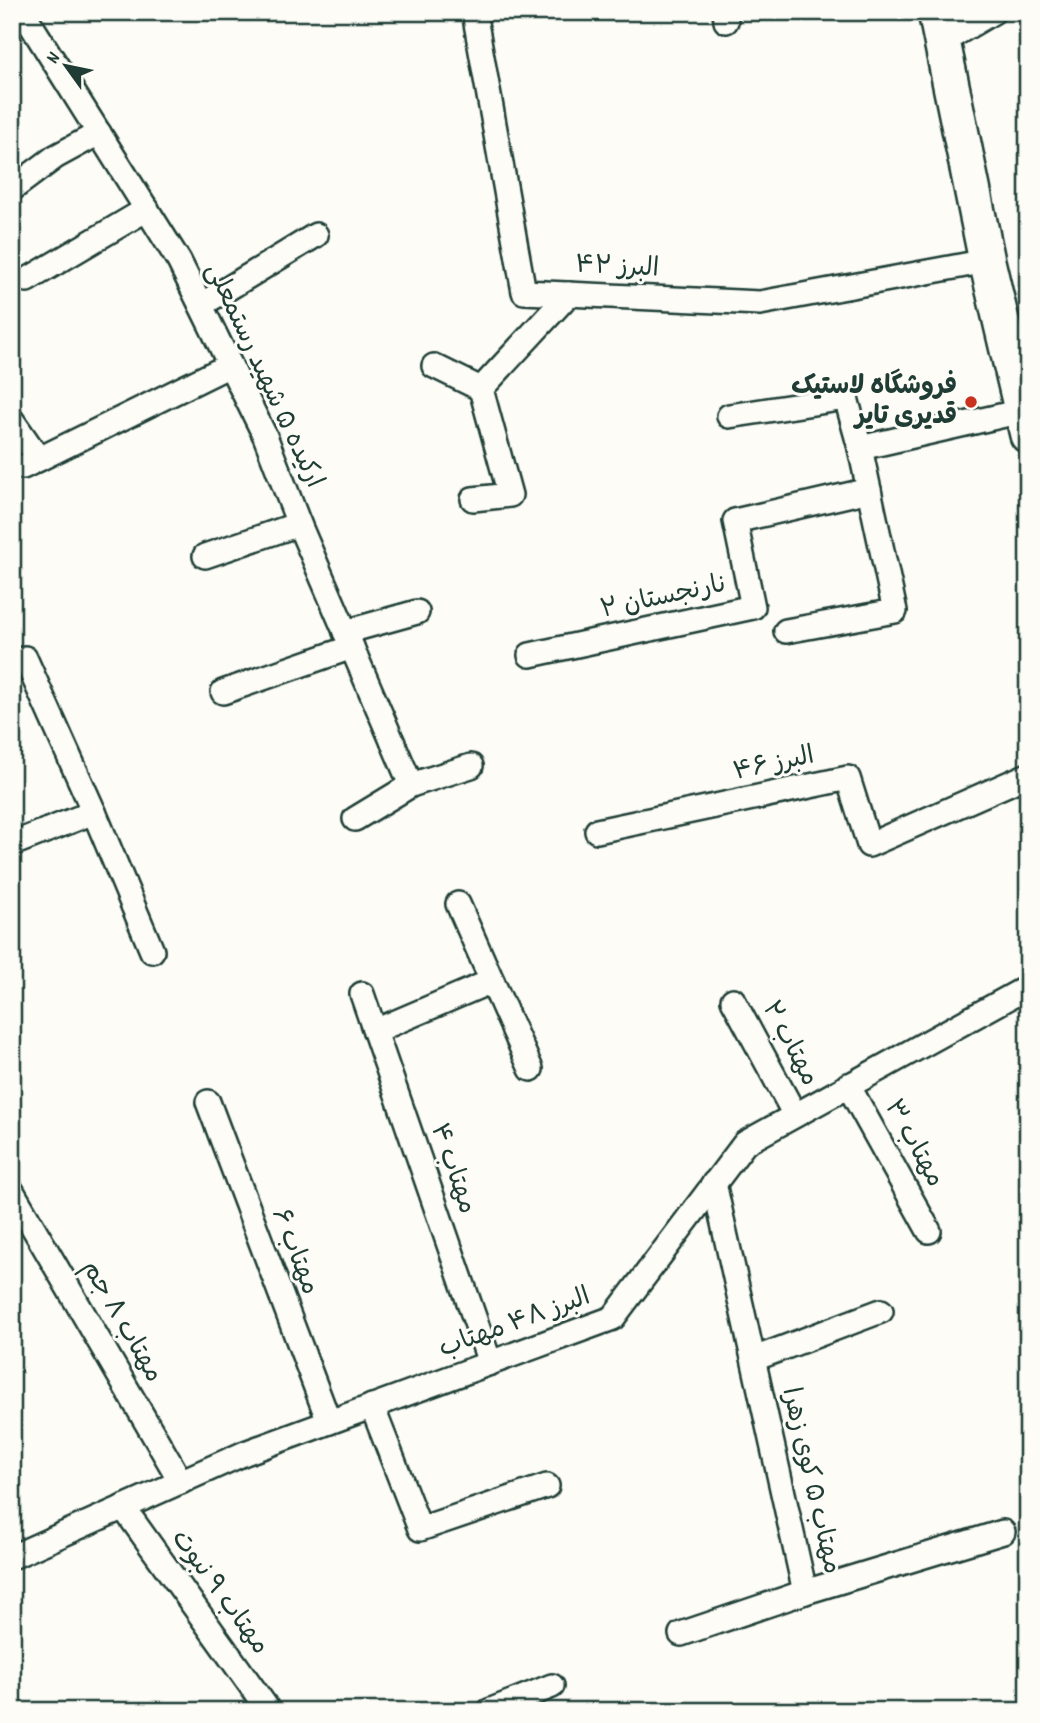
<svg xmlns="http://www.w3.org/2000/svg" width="1040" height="1723" font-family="Dekko,'Playpen Sans Arabic',sans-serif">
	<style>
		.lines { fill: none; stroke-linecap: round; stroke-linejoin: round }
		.minor-casing { stroke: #1f3d34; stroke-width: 28 }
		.primary-casing { stroke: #1f3d34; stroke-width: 40 }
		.minor { stroke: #fdfcf7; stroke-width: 23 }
		.primary { stroke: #fdfcf7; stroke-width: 35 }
		.poi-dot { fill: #c8321e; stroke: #fdfcf7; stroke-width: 2.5 }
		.labels { text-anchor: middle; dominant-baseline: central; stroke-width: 6; stroke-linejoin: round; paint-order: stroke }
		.street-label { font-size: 26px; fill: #1f3d34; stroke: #fdfcf7 }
		.poi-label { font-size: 26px; font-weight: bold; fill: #1f3d34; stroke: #fdfcf7; text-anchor: end }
	</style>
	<rect width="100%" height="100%" fill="#fdfcf7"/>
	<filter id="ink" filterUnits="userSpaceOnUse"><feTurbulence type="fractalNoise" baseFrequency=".0143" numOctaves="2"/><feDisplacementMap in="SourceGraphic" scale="14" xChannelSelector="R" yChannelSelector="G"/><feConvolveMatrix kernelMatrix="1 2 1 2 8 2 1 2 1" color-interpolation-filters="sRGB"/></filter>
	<g filter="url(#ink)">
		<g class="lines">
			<defs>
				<g id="minor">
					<path d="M23,12L179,261L265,436L299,524L411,785"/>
					<path d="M474,12L524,292L760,303L987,261"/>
					<path d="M725,12L726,21"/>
					<path d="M942,42L993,12"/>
					<path d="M12,189L55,157L99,133"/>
					<path d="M27,280L147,209"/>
					<path d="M201,305L316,235"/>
					<path d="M434,366L481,389"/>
					<path d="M729,416L846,398L860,448L895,611L786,631"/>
					<path d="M12,420L39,459"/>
					<path d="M860,448L1022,411"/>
					<path d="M23,467L230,365"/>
					<path d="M473,499L510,495L481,389L569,294"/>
					<path d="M205,556L299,524"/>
					<path d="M345,632L417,612"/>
					<path d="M530,655L753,607L735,521L869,490"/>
					<path d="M25,658L94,812"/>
					<path d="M223,692L352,647"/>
					<path d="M355,819L411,785L471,766"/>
					<path d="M597,831L848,778L869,845L1028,775"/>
					<path d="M12,844L94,812L152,951"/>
					<path d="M458,904L531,1069"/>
					<path d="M362,994L490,1363"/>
					<path d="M733,1000L795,1115"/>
					<path d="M375,1031L492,981"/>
					<path d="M848,1085L929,1231"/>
					<path d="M208,1102L329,1422"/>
					<path d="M714,1183L805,1592L1003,1532"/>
					<path d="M12,1191L181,1482"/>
					<path d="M754,1359L881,1311"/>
					<path d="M372,1406L420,1529L547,1486"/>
					<path d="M123,1507L269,1711"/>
					<path d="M12,1557L245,1453L613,1318L745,1143L1028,987"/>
					<path d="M681,1634L805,1592"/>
					<path d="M489,1711L552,1686"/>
				</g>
				<path id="primary" d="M936,12L987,261L1028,435"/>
			</defs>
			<use href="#minor" class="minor-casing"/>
			<use href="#primary" class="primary-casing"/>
			<use href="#minor" class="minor"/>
			<use href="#primary" class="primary"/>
		</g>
	</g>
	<circle class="poi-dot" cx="971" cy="402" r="7"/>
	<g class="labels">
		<g class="street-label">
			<text transform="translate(617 268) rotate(3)">البرز ۴۲</text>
			<text transform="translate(263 376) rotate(65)">ارکیده ۵ شهید رستمعلی</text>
			<text transform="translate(664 598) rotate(-12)">نارنجستان ۲</text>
			<text transform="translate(774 765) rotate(-12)">البرز ۴۶</text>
			<text transform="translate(789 1044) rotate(62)">مهتاب ۲</text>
			<text transform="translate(913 1144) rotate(61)">مهتاب ۳</text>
			<text transform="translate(452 1169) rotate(71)">مهتاب ۴</text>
			<text transform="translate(294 1252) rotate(69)">مهتاب ۶</text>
			<text transform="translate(121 1322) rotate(60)">مهتاب ۸ جم</text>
			<text transform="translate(515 1324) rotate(-20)">البرز ۴۸ مهتاب</text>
			<text transform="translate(810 1481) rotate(77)">مهتاب ۵ کوی زهرا</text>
			<text transform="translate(219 1593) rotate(54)">مهتاب ۹ نبوت</text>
		</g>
		<g class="poi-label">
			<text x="957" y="387">فروشگاه لاستیک<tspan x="957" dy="30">قدیری تایر</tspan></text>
		</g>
	</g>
	<rect width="1040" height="1723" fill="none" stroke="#fdfcf7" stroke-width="42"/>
	<rect x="21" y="21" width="998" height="1681" fill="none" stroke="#1f3d34" stroke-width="2.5" filter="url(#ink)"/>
	<g transform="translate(66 66) rotate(303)" stroke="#fdfcf7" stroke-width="5" paint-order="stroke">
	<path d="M0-5L12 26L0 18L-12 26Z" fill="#1f3d34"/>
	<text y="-10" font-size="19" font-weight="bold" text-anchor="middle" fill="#1f3d34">N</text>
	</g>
</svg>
